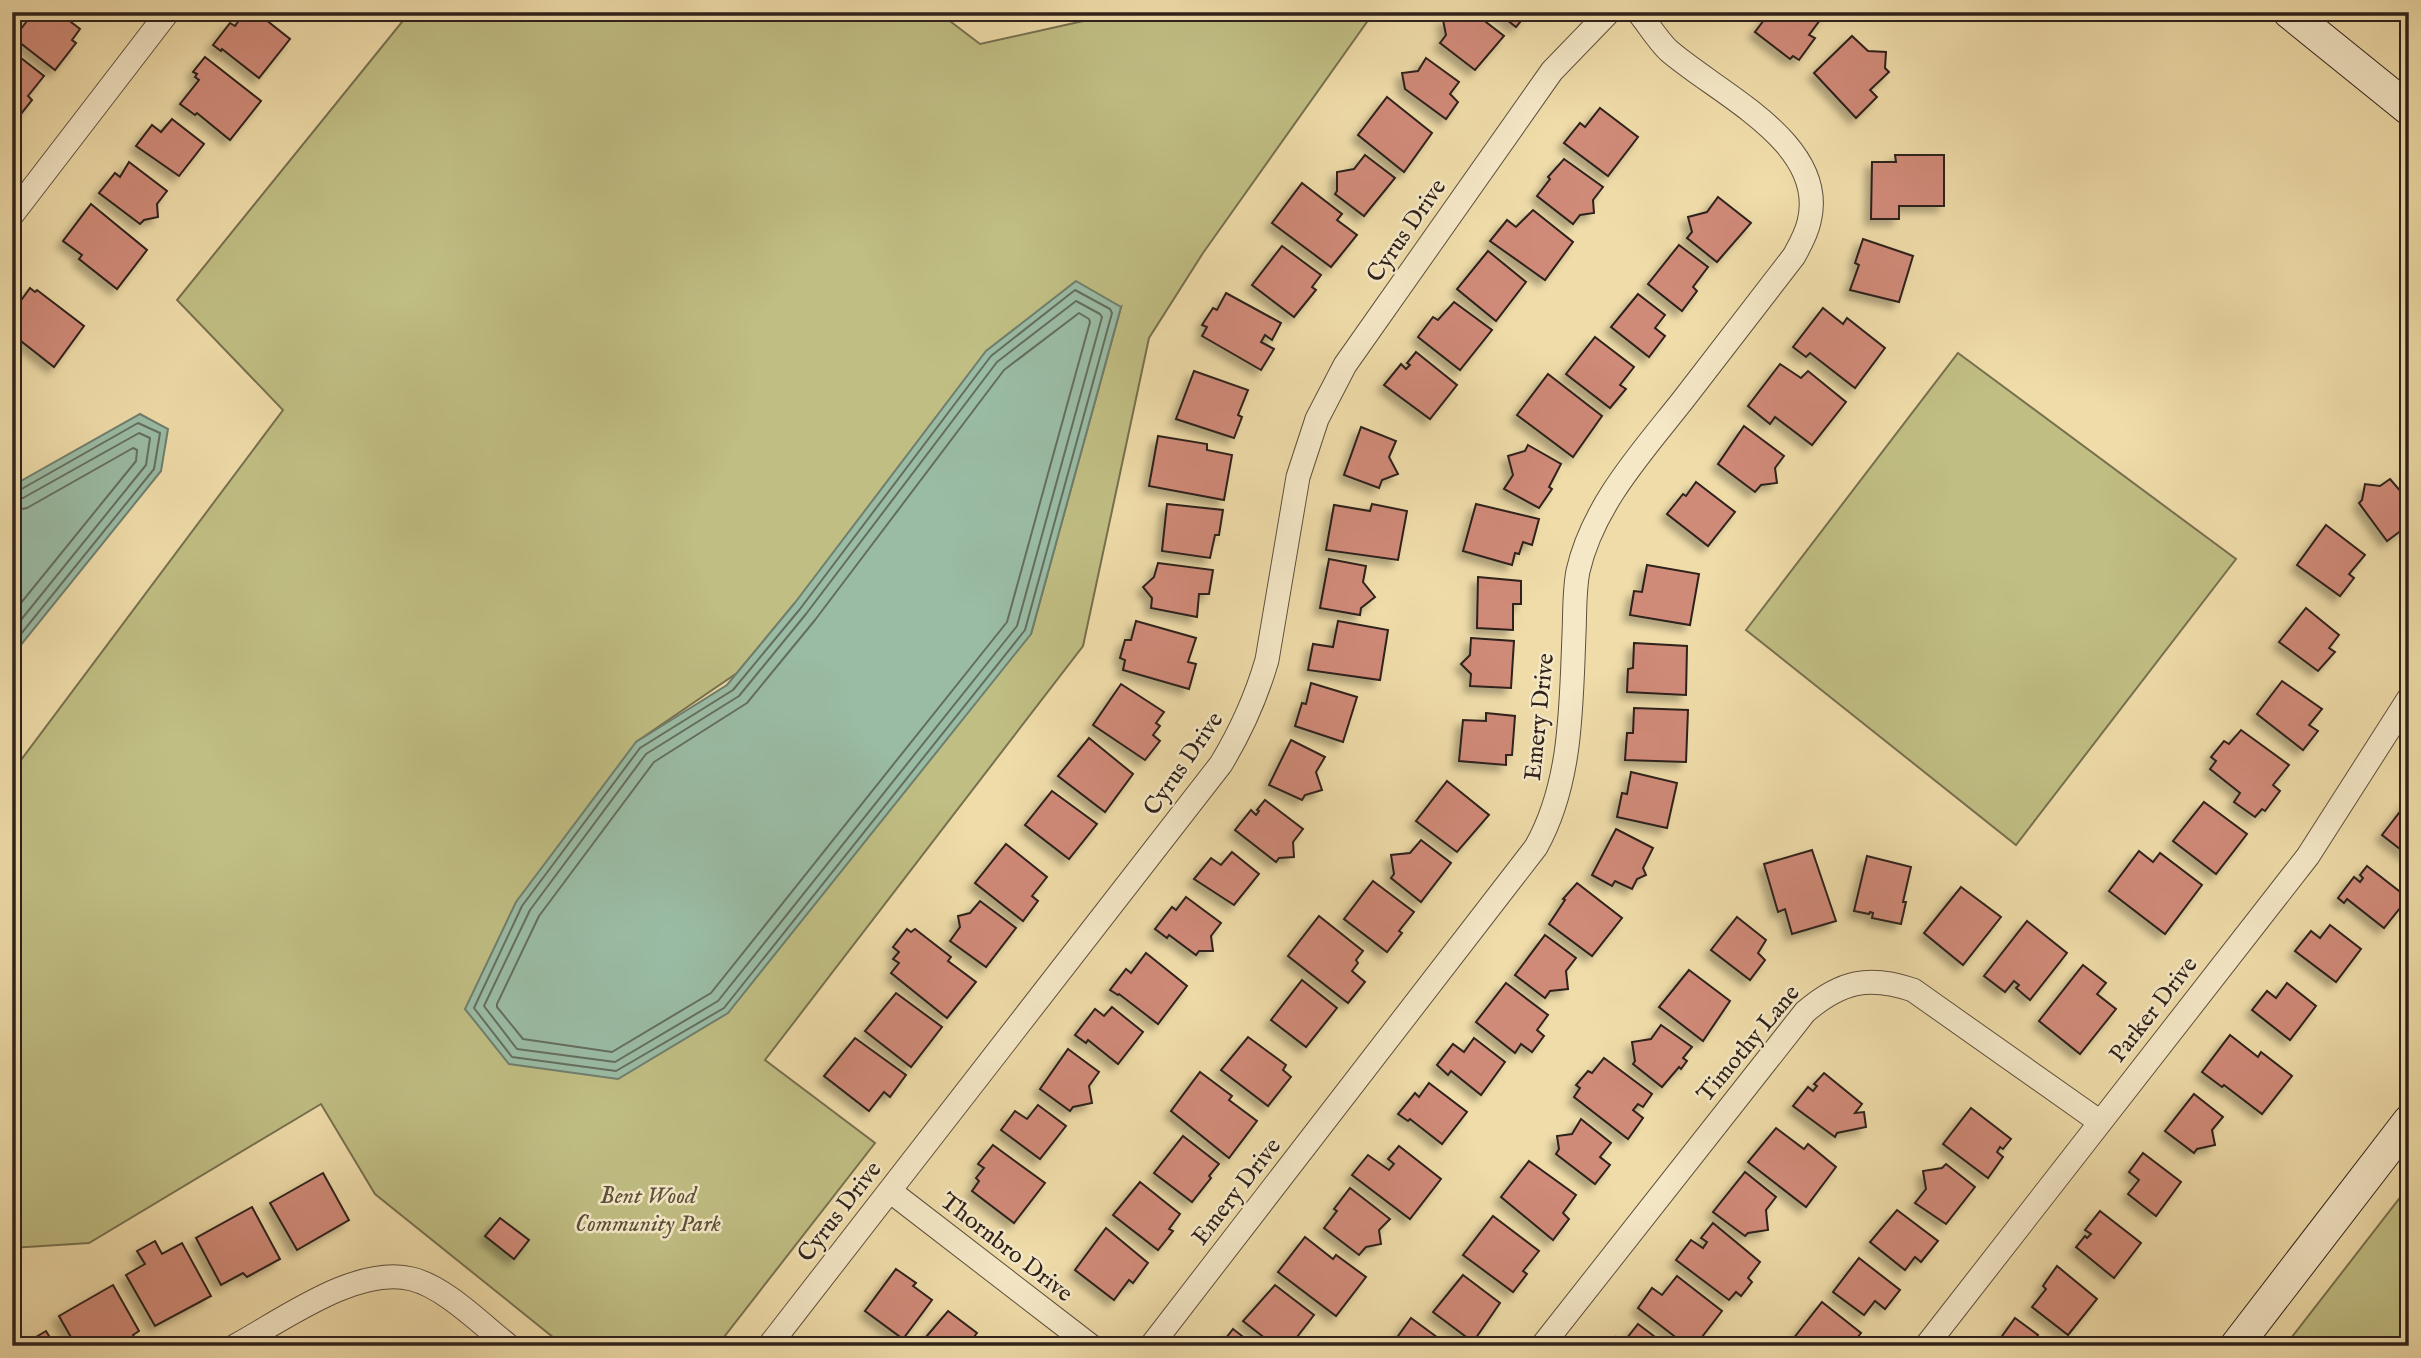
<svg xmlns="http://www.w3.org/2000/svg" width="2421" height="1358" font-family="'IM FELL English',serif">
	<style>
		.green { fill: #c0be83; stroke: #77704f; stroke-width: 2; fill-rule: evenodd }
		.water { fill: #9abca5; stroke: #6f7e6e; stroke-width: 2 }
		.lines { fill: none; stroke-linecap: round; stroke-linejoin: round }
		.shore { stroke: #646e60; stroke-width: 2 }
		.building { fill: #d08a78; stroke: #2e211b; stroke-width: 2; filter: url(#shadow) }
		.street-casing { stroke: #5e503e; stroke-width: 25 }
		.secondary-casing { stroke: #2e211b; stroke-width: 34 }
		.street { stroke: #f5e8c7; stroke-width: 23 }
		.secondary { stroke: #f5e8c7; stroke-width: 32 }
		.labels { text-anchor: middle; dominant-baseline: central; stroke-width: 5; stroke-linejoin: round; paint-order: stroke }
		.street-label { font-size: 24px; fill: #2e211b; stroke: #f5e8c7 }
		.park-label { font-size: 24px; font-style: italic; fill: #5a503a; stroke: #f5e8c7 }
	</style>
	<defs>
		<filter id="shadow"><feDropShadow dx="-6" dy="6" stdDeviation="3.5" flood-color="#0004"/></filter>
	</defs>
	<rect width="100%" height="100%" fill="#efdca9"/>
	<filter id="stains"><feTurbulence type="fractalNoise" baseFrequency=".00286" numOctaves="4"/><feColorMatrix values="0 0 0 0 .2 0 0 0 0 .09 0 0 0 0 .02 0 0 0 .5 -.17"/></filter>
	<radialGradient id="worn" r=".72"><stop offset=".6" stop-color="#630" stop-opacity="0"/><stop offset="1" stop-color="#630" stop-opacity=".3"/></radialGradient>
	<g class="green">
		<path d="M410,12H938L980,44L1110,15L1112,12H1374L1203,253L1149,338L1083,646L765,1060L875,1143L717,1346H564L375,1194L321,1104L89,1243L12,1248V772L283,410L177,300ZM1121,307L1031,634L636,742L737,673L794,604Z"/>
		<path d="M1958,353L2236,559L2016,845L1746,630Z"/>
		<path d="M2409,1186V1346H2285Z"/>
	</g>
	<g class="water">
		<path d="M1076,281L1121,307L1031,634L728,1013L618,1079L509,1064L465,1009L516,902L636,742L727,685L794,604L986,351Z"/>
		<path d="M140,414L168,429L161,471L12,656V486Z"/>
	</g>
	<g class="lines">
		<g class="shore">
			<path d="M1075,290L1110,309L1112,313L1025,630L724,1008L616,1071L512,1057L474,1008L522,906L640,748L733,690L800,609L991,356Z"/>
			<path d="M1076,301L1100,314L1102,317L1017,626L718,1001L615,1062L517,1049L484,1006L530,910L646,754L739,696L806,614L997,362Z"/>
			<path d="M1079,313L1089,319L1090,322L1007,622L711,993L612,1052L523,1039L497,1007V1004L539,916L654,762L747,703L815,620L1004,370Z"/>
			<path d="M12,492L18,491L138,423L160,433L154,469L12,645"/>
			<path d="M12,500L23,498L139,433L150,438L146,465L12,631"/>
			<path d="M12,511L27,508L133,448L137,450L136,461L12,614"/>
		</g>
	</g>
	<g class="building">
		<path d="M34,12H58L80,29L72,40L76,43L55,70L14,38Z"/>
		<path d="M245,12H256L290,39L259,78L222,49L221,51L213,45L230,23L235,26Z"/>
		<path d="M1461,12H1473L1504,36L1475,70L1440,43L1446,35L1443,20L1457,17Z"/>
		<path d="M1497,12H1528L1516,27Z"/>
		<path d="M1770,12H1826L1809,35L1815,38L1799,60L1793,56L1790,59L1755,32Z"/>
		<path d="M1852,36L1868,51L1886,52L1885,68L1889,72L1870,90L1877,97L1856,118L1814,73Z"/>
		<path d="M12,51L44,76L28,96L32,100L16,120L12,117Z"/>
		<path d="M205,57L261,101L230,140L197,113L195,115L180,104L199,80L195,77L197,74L193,72Z"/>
		<path d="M1426,58L1459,82L1450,94L1458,102L1446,119L1405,89L1402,73L1418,71Z"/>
		<path d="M1387,97L1432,133L1404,172L1358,135Z"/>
		<path d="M1600,108L1638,137L1608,176L1564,143L1580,123L1585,127Z"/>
		<path d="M172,119L204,144L179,176L136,146L152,125L161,132Z"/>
		<path d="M1365,155L1395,178L1364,216L1335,194L1337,191V172L1354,169Z"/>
		<path d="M1895,155H1944V206H1899V219H1871L1872,162H1896Z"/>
		<path d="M1564,159L1603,187L1593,200L1594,213L1580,215L1573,224L1537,196L1550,179L1548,177Z"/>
		<path d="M129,162L167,191L157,204L158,217L144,220L140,224L99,193L115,173L120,177Z"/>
		<path d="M1302,183L1342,214L1337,220L1357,235L1331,267L1272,223Z"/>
		<path d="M1718,197L1751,223L1717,262L1687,238L1692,232L1688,217L1707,212Z"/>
		<path d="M91,204L147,250L117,289L79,259L82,255L63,241Z"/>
		<path d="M1533,210L1573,242L1545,280L1490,241L1507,220L1516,227Z"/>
		<path d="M1863,239L1913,256L1899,302L1850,290L1859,265L1855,263Z"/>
		<path d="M1679,245L1708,267L1693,287L1697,291L1682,311L1648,284Z"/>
		<path d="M1282,246L1321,275L1312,287L1316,290L1294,317L1252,285Z"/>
		<path d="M1488,251L1526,282L1496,321L1457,289Z"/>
		<path d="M30,288L35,292L37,290L84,326L54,367L12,334V305L14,304L17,306Z"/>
		<path d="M1226,293L1281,323L1272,340L1265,335L1261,342L1274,349L1261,370L1202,336L1207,327L1202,325L1213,308L1217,310Z"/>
		<path d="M1638,294L1665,315L1655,328L1665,336L1649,357L1611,327Z"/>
		<path d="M1454,302L1492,330L1460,370L1418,337L1433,317L1438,320Z"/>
		<path d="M1823,308L1843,324L1847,318L1885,348L1855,388L1810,353L1806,357L1793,347Z"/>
		<path d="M1595,337L1634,367L1620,385L1626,389L1610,408L1566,374Z"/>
		<path d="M1416,352L1457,385L1430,419L1384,385L1401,364L1406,369L1410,365L1407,363Z"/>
		<path d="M1780,364L1801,378L1808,371L1846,402L1812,445L1775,417L1770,424L1748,406Z"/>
		<path d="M1194,371L1248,390L1238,415L1242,417L1234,438L1176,419Z"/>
		<path d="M1548,374L1602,416L1573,457L1517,415Z"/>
		<path d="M1744,426L1784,456L1775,468L1777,483L1761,485L1755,492L1718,464Z"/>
		<path d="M1361,427L1396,441L1389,457L1398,474L1382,480L1379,488L1344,475Z"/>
		<path d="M1158,436L1207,444V450L1232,455L1224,500L1149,486Z"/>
		<path d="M1528,445L1561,464L1549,487L1552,489L1539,508L1504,489L1513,475L1508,456L1525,451Z"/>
		<path d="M2390,479L2409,501V517L2403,521L2406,527L2387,541L2359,503L2362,500L2365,484L2380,486Z"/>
		<path d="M1696,482L1735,512L1708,546L1667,514L1683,494L1686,496Z"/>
		<path d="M1167,504L1223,510L1219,535H1215L1210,558L1162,551Z"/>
		<path d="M1372,504L1407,511L1398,560L1326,550L1334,505L1370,511Z"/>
		<path d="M1476,504L1539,519L1532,545L1523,542L1519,554L1515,553L1512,565L1463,551Z"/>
		<path d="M2326,525L2365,555L2349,574L2354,578L2340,596L2297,565Z"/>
		<path d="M1329,559L1366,566L1363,582L1375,597L1361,608L1360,615L1320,608Z"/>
		<path d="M1158,563L1213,570L1209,594H1199L1197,617L1151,608L1152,598L1143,587L1154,577Z"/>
		<path d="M1647,565L1699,574L1690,625L1630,615L1634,591L1642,592Z"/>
		<path d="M1478,577L1521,581V604H1513V630L1477,628Z"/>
		<path d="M2306,608L2339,635L2329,648L2335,652L2318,671L2279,642Z"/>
		<path d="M1136,621L1196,638L1188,662L1196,664L1189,689L1123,670L1125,660L1120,658L1125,640H1131Z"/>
		<path d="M1338,621L1388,630L1380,680L1308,670L1313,644L1333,647Z"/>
		<path d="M1471,638L1514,641L1511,688L1470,686L1471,674L1461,664L1470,655Z"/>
		<path d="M1634,643L1687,646L1686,695L1627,692L1628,669L1633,668Z"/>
		<path d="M2282,681L2322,709L2309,725L2318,731L2303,750L2257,714Z"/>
		<path d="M1311,683L1357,697L1343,742L1295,726L1302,703L1306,704Z"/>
		<path d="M1121,684L1164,712L1156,723L1160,726L1153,735L1160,741L1145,760L1093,725Z"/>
		<path d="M1634,708L1688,710L1686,762L1625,760L1627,733H1633Z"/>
		<path d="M1486,713L1515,716L1512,755H1506V765L1459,761L1463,720L1486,721Z"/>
		<path d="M2241,730L2289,765L2273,785L2280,791L2265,811L2262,809L2255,817L2234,802L2240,793L2210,769L2216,761L2211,757L2224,741L2229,744Z"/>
		<path d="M1089,738L1133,774L1105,812L1058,776Z"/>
		<path d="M1291,740L1325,757L1316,772L1322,790L1305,795L1302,800L1269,785Z"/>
		<path d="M1631,772L1677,783L1667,828L1617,817L1622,793L1627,794Z"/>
		<path d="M1447,781L1489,815L1457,852L1416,821Z"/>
		<path d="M1052,791L1097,824L1069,859L1025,825Z"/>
		<path d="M1265,800L1303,829L1293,842L1294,857L1279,858L1276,862L1235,830L1251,810L1256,815L1259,811L1257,810Z"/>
		<path d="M2409,800V856L2382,835Z"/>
		<path d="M2204,802L2247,834L2216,874L2173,841Z"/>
		<path d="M1616,829L1653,848L1643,868L1646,875L1637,879L1632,889L1615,881L1612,886L1592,875Z"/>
		<path d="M1421,840L1451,863L1421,902L1391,878L1394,874L1391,855L1410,853Z"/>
		<path d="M1006,844L1047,877L1032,896L1038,901L1023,921L975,883Z"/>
		<path d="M1812,850L1836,921L1792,934L1785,909L1778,912L1764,864Z"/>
		<path d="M2139,851L2153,862L2160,853L2202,885L2165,934L2109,891Z"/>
		<path d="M1232,852L1259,874L1234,905L1194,879L1211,858L1221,865Z"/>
		<path d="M1867,856L1911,867L1903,902H1906L1901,924L1872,918L1873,913L1870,912L1869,914L1854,911Z"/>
		<path d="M2367,866L2408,898L2384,928L2347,899L2344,903L2338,898L2354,877L2360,882L2363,878L2360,875Z"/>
		<path d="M1373,881L1414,912L1399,931L1402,933L1387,952L1344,919Z"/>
		<path d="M1577,883L1622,918L1592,956L1549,924L1565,900L1563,899Z"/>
		<path d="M1961,887L2001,917L1963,965L1924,933Z"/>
		<path d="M1186,897L1221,923L1211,936L1213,951H1199L1196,955L1169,935L1167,938L1155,929L1172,907L1176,910Z"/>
		<path d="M980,901L1016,928L986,967L950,941L960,927L958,916L970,913Z"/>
		<path d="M1319,916L1363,951L1356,960L1358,963L1352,971L1365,982L1348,1003L1288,956Z"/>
		<path d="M1737,917L1766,940L1758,953L1765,960L1750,980L1711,950Z"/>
		<path d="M2027,921L2067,953L2030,1000L2016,988L2019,985L2014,981L2005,992L1984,976Z"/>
		<path d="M2330,925L2361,949L2336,982L2295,951L2311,931L2320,938Z"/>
		<path d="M907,929L911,932L915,929L951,957L948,961L976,982L947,1018L891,973L899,963L893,959L899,952L893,947Z"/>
		<path d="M1545,935L1576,958L1566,971L1568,989L1550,991L1545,998L1515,975Z"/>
		<path d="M1146,953L1187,986L1158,1024L1119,994L1118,995L1110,990L1126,969L1131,973Z"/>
		<path d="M2083,965L2106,983L2097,994L2116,1009L2080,1054L2039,1021Z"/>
		<path d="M1689,970L1730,1001L1703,1041L1659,1007Z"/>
		<path d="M1302,980L1337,1008L1306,1047L1271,1020Z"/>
		<path d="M1506,983L1548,1015L1537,1030L1544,1036L1532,1052L1521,1044L1515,1053L1476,1022Z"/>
		<path d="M2287,983L2316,1006L2290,1040L2252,1010L2267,991L2276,998Z"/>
		<path d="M896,993L942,1027L911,1067L865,1031Z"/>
		<path d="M1112,1007L1143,1032L1118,1064L1088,1040L1086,1043L1075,1035L1095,1009L1104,1016Z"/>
		<path d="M1661,1025L1692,1047L1683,1058L1687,1061L1681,1069L1679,1067L1662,1087L1633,1064L1635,1061L1632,1042L1651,1039Z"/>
		<path d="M2230,1035L2258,1057L2261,1052L2292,1076L2262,1114L2224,1085L2222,1087L2202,1072Z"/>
		<path d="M1248,1037L1286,1065L1283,1070L1291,1077L1268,1106L1221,1070Z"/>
		<path d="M855,1038L906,1075L890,1097L884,1092L869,1111L824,1076Z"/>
		<path d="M1474,1038L1505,1062L1481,1095L1451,1071L1448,1075L1437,1065L1453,1044L1464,1052Z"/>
		<path d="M1068,1049L1099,1072L1089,1086L1092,1103L1073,1107L1070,1111L1040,1089Z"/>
		<path d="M1604,1058L1652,1094L1643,1107L1638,1104L1633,1110L1643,1118L1628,1139L1574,1097L1580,1088L1576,1085L1588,1071L1592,1073Z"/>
		<path d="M1200,1072L1232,1096L1229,1100L1257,1121L1229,1158L1171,1111Z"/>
		<path d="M1824,1073L1862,1104L1855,1113L1864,1112L1866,1127L1837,1133L1835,1137L1793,1106L1808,1087L1813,1091L1817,1086L1814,1084Z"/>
		<path d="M1429,1083L1467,1112L1442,1144L1410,1119L1408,1121L1398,1114L1415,1093L1419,1097Z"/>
		<path d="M2194,1094L2223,1117L2212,1130L2215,1145L2197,1149L2194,1153L2165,1131Z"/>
		<path d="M1038,1105L1066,1126L1040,1159L1001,1130L1015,1111L1027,1119Z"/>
		<path d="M1971,1108L2011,1139L2003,1149L2000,1147L1997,1152L2003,1157L1988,1178L1943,1144Z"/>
		<path d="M1581,1119L1611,1143L1600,1157L1610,1165L1595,1184L1556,1154L1559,1149L1557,1136L1572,1134Z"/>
		<path d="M1776,1128L1804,1149L1808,1144L1836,1167L1806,1207L1748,1162Z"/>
		<path d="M1183,1136L1219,1164L1209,1176L1211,1178L1192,1202L1154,1173Z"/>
		<path d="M993,1145L1045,1183L1014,1223L972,1191L979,1181L976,1178L984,1168L978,1164Z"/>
		<path d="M1399,1146L1441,1179L1410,1219L1352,1175L1368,1155L1389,1170L1394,1164L1388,1159Z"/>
		<path d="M2143,1153L2181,1182L2156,1216L2128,1194L2139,1180L2129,1172Z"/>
		<path d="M1529,1161L1576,1195L1563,1213L1569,1219L1553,1240L1501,1197Z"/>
		<path d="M1946,1164L1975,1187L1946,1224L1915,1203L1926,1189L1923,1171L1942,1168Z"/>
		<path d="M1745,1172L1776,1197L1766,1210L1768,1230L1748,1233L1745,1236L1713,1212Z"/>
		<path d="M323,1173L349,1220L297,1250L270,1203Z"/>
		<path d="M1140,1182L1180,1214L1169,1229L1173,1231L1158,1250L1113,1215Z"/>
		<path d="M1350,1188L1390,1219L1379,1230L1381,1244L1366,1247L1359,1255L1324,1228L1337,1211L1334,1209Z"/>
		<path d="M252,1207L280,1259L247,1277L243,1273L221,1285L196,1238Z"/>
		<path d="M1897,1210L1938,1241L1921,1262L1915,1257L1905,1270L1870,1242Z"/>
		<path d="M2100,1211L2141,1243L2114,1278L2076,1247L2085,1236L2087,1238L2091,1234L2085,1230Z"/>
		<path d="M1493,1216L1539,1251L1523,1271L1527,1274L1513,1292L1463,1255Z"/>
		<path d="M500,1218L529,1240L514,1259L485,1236Z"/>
		<path d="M1713,1223L1760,1262L1748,1278L1752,1282L1741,1296L1736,1292L1729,1300L1676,1260L1691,1240L1703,1248L1707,1242L1701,1238Z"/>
		<path d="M1106,1228L1148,1263L1133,1283L1129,1280L1114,1300L1075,1270Z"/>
		<path d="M1305,1237L1333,1259L1336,1255L1366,1277L1336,1316L1278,1272Z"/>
		<path d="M155,1241L162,1254L182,1243L211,1296L155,1326L126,1275L145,1264L137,1251Z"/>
		<path d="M1859,1258L1900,1290L1885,1309L1875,1301L1864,1315L1833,1292Z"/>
		<path d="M2057,1266L2097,1299L2068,1335L2032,1307L2046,1289L2043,1286Z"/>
		<path d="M896,1269L916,1283L913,1286L932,1300L903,1339L865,1311Z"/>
		<path d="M1463,1275L1500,1303L1473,1342L1433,1312Z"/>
		<path d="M1677,1276L1722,1311L1695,1346H1687L1638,1308L1652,1288L1662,1295Z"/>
		<path d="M113,1285L139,1331L133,1335L136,1340L125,1346H76L59,1316Z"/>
		<path d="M1275,1285L1314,1315L1290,1346H1275L1243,1321Z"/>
		<path d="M1822,1302L1861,1333L1851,1346H1801L1793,1339Z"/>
		<path d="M948,1311L977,1333L974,1337L986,1346H936L926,1337Z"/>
		<path d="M1411,1318L1449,1346H1391Z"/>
		<path d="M2015,1318L2038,1335L2030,1345L2032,1346H1995Z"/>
		<path d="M1638,1324L1667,1346H1610L1616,1337L1623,1343Z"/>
		<path d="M1233,1329L1255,1346H1220Z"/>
		<path d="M46,1331L55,1346H21Z"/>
	</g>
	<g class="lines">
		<defs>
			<g id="street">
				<path d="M12,215L168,12"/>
				<path d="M890,1191L1091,1346"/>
				<path d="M235,1346C283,1320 357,1265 412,1279C445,1287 482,1325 509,1346"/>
				<path d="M769,1346L1221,764C1241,731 1256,698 1267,660L1298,477L1317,419L1345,365L1552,71L1609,12"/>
				<path d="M1151,1346L1536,847C1572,783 1571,706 1574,634C1575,613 1574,592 1578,571C1593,505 1642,452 1683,400C1720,352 1757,304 1794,256C1800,245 1806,235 1809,222C1829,143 1718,94 1668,50C1657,39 1648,24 1638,12"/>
				<path d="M1542,1346L1805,1012C1841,981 1869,975 1913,990L2100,1122"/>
				<path d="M1926,1346L2308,856L2409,698"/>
			</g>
			<g id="secondary">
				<path d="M2289,12L2409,109"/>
				<path d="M2236,1346L2409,1121"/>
			</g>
		</defs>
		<use href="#street" class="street-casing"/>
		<use href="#secondary" class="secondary-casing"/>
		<use href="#street" class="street"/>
		<use href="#secondary" class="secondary"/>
	</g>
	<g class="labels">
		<g class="street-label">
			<text transform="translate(1407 231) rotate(-55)">Cyrus Drive</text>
			<text transform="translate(1540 717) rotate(-84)">Emery Drive</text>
			<text transform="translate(1184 764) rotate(-55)">Cyrus Drive</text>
			<text transform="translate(2154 1010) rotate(-52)">Parker Drive</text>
			<text transform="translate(1749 1044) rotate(-50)">Timothy Lane</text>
			<text transform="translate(1237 1192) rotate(-52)">Emery Drive</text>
			<text transform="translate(840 1212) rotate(-52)">Cyrus Drive</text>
			<text transform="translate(1006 1248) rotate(38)">Thornbro Drive</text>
		</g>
		<g class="park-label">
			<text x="648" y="1196">Bent Wood<tspan x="648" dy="28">Community Park</tspan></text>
		</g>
	</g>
	<rect width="2421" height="1358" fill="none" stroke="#efdca9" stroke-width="42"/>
	<rect x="14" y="14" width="2393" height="1330" fill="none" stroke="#2e211b" stroke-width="3.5"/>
	<rect x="21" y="21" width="2379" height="1316" fill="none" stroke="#2e211b" stroke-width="2"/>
	<rect width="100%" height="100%" filter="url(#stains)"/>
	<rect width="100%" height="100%" fill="url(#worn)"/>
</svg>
